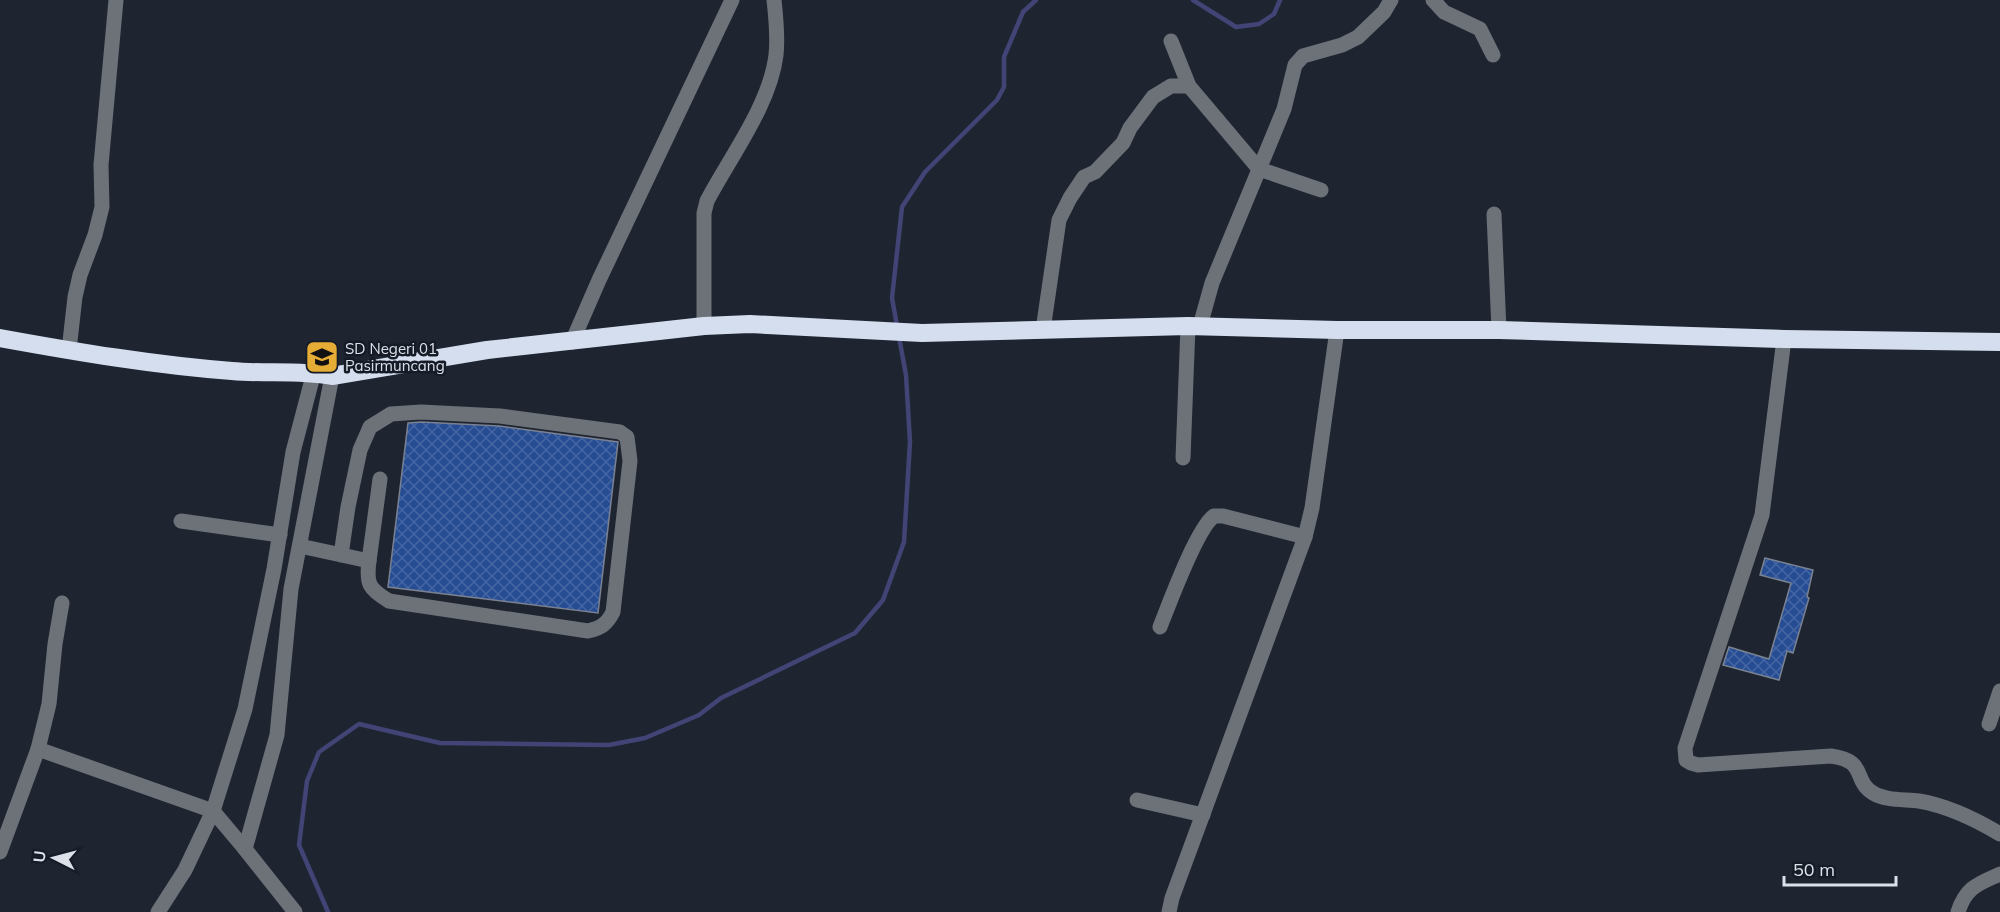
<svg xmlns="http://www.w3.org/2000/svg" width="2000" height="912" font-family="Mulish,sans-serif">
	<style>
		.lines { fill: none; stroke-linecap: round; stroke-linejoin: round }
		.stream { stroke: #424475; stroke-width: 4.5 }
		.building { fill: url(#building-cross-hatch); stroke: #7a8291; stroke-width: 1.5 }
		.minor { stroke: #6d7178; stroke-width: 15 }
		.highway { stroke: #d4deee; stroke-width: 18 }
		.labels { text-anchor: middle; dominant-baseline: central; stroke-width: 5; stroke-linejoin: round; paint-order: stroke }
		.poi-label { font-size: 15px; fill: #dce1e9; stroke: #151b27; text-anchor: start }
	</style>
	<defs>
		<pattern id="building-cross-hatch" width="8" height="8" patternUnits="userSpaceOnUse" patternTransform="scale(1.5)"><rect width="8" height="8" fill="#264c93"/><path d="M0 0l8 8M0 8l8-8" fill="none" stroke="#4566a2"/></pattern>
	</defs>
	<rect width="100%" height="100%" fill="#1e2531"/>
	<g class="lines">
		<g class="stream">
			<path d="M1193,0L1236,27L1259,24L1274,14L1280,0"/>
			<path d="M897,326L892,298L902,207L925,172L997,100L1004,87V57L1023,12L1036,0"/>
			<path d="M328,912L299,845L307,781L319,752L359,724L440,743L609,745L645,738L699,715L721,698L855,633L883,600L904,542L910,442L906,375L899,337"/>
		</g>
	</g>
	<g class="building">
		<path d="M421,422L499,426L618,442L598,613L388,587L408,423Z"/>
		<path d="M1765,558L1813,570L1807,597L1809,598L1793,653L1787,651L1779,680L1723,665L1729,647L1769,659L1791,583L1760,575Z"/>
	</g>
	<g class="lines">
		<g class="minor">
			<path d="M1433,0L1444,12L1480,29L1493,55"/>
			<path d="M1171,41L1189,86L1259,169L1321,190"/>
			<path d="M1494,214L1499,330"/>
			<path d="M704,326V213L707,201C730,157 770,105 776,55C778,37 776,18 774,0"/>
			<path d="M1200,326L1212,283L1284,109L1295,65L1303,56L1342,45L1358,37L1384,12L1391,0"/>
			<path d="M1043,330L1059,220L1070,198L1084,177L1095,172L1123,143L1130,128L1153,97L1171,86H1189"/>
			<path d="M1784,339L1762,515L1685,748L1686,760L1691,763L1698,765L1831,756C1868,761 1852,780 1873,793C1886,801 1905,799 1919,801C1948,806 1975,819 2000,834"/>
			<path d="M572,342L599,280L732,0"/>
			<path d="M69,350L75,297L80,275L95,235L102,207L101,165L116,0"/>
			<path d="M1183,458L1188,326"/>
			<path d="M181,521L280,535"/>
			<path d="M300,546L369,561C366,584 369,589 389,601L588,631C601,628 607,624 613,612L630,461L627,437L620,432L500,416L421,412L391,414L370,427L360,450L348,507L341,555"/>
			<path d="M369,561L380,479"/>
			<path d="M1160,627C1169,604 1197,528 1214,516H1223L1305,537"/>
			<path d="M1989,724L2000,691"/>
			<path d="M38,749L213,811L245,849L295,912"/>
			<path d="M1137,800L1203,815"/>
			<path d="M245,849L277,735L291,589L332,376"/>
			<path d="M0,852L38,749L49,704L55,644L62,603"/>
			<path d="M158,912L185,870L213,811L245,709L274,569L293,452L314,372"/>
			<path d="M1169,912L1172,898L1305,537L1312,508L1337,330"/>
			<path d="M1958,912C1966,887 1978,884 2000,874"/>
		</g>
		<path class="highway" d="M0,338C77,352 154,365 232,371C265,374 299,370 332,376L487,350L704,326L750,324L922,333L1188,326L1337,330H1499L1784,339L2000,342"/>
	</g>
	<defs>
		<symbol id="school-square" viewBox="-11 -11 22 22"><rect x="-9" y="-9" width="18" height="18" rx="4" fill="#e5ad35" stroke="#151b27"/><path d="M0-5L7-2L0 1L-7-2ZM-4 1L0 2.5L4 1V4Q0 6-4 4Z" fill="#111"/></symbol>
	</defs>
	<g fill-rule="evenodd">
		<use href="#school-square" x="303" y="338" width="38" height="38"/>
	</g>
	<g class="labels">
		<g class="poi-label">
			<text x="345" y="348">SD Negeri 01<tspan x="345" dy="17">Pasirmuncang</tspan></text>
		</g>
	</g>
	<g transform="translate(54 858) rotate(276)" stroke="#151b27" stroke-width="4.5" paint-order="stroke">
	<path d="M0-4.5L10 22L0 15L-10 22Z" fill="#dce1e9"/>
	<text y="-9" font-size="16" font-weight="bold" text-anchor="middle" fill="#dce1e9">U</text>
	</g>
	<path d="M1784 876v9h112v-9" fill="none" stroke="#dce1e9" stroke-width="3"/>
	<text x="1793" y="876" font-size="18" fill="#dce1e9" stroke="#151b27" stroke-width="4.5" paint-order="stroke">50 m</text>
</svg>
